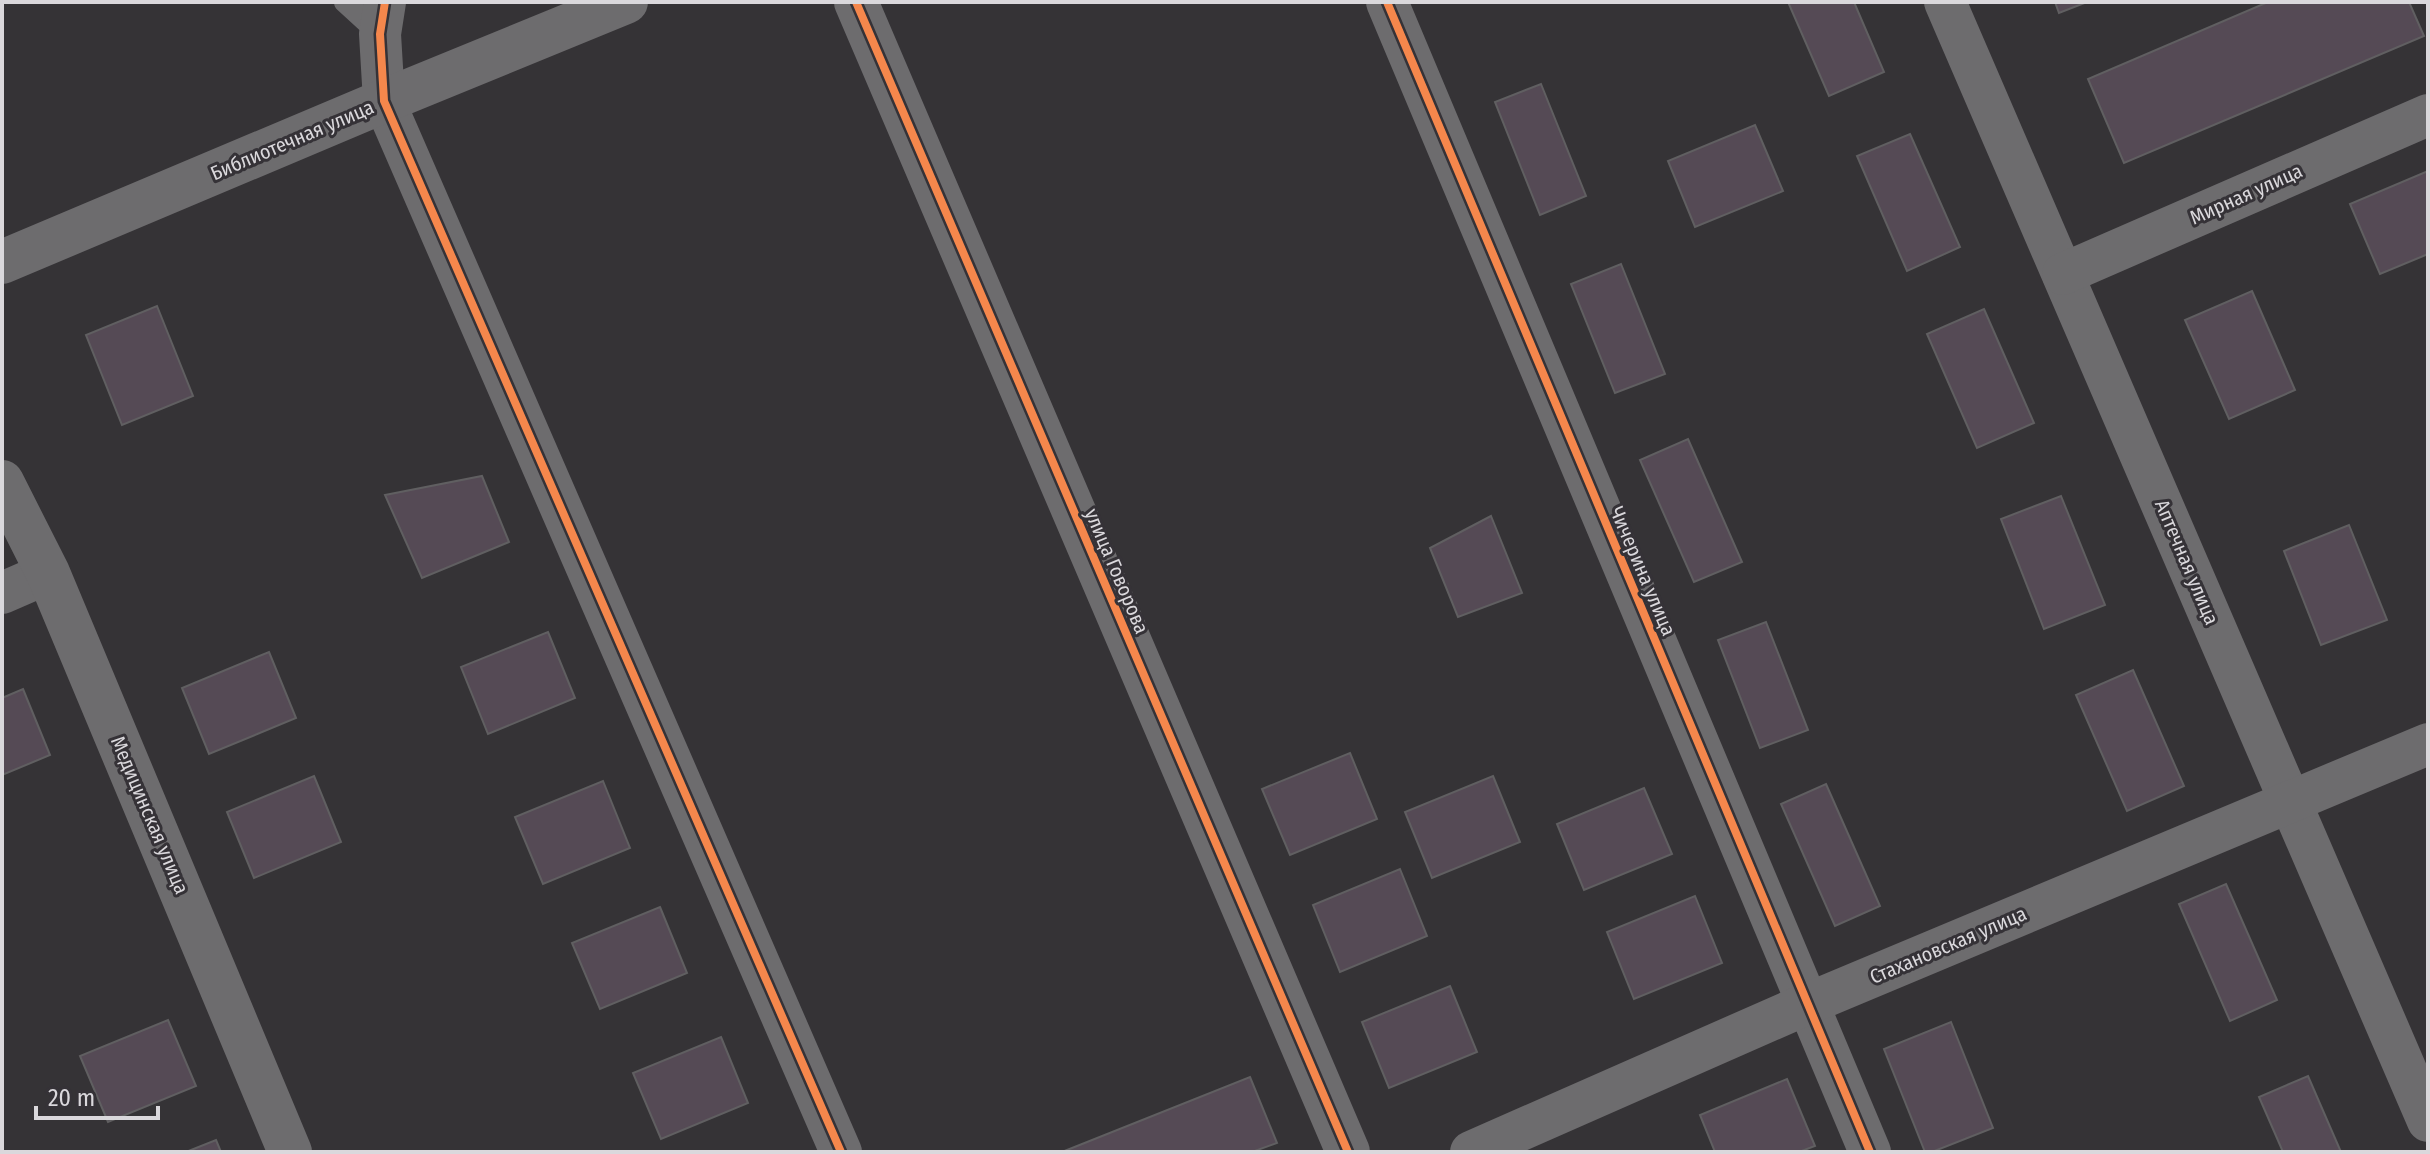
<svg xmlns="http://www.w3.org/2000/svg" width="2430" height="1154" font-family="'Fira Sans Condensed',sans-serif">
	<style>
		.building { fill: #554a55; stroke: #605f61; stroke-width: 2 }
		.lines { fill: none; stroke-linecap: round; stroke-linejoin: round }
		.service { stroke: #6d6c6e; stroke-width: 22 }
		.minor { stroke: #6d6c6e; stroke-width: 42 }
		.tertiary { stroke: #6d6c6e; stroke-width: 44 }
		.cycleway-casing { stroke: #353237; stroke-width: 13 }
		.cycleway { stroke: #f5874c; stroke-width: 8 }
		.labels { text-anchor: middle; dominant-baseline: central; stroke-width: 6; stroke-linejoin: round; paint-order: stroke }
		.street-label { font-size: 20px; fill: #dad8dc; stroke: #353237 }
	</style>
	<rect width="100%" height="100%" fill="#353336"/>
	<g class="building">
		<path d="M1788,2H1854L1884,72L1829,96Z"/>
		<path d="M2055,2H2087L2059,13Z"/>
		<path d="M2268,2H2409L2424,36L2124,163L2088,79Z"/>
		<path d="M1541,84L1586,196L1540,215L1495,102Z"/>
		<path d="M1755,125L1783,191L1695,227L1668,161Z"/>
		<path d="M1910,134L1960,247L1907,271L1857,156Z"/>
		<path d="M2428,171V254L2380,274L2350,204Z"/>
		<path d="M1621,264L1665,374L1615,393L1571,284Z"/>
		<path d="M2252,291L2295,390L2229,419L2185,320Z"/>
		<path d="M157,306L193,396L122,425L86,335Z"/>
		<path d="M1984,309L2034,423L1977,448L1927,334Z"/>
		<path d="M1688,439L1742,562L1694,582L1640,460Z"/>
		<path d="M482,476L509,542L422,578L385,495Z"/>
		<path d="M2061,496L2105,605L2044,629L2001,519Z"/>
		<path d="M1491,516L1522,593L1458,617L1430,548Z"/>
		<path d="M2349,525L2387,620L2321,645L2284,551Z"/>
		<path d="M1766,622L1808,730L1760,748L1718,640Z"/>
		<path d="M548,632L575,698L488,734L461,667Z"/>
		<path d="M269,652L296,718L209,754L182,688Z"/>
		<path d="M2133,670L2184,786L2127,811L2076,695Z"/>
		<path d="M23,689L50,755L2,775V698Z"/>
		<path d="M1350,753L1377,819L1290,855L1262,789Z"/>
		<path d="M314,776L341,842L254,878L227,812Z"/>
		<path d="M1493,776L1520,842L1432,878L1405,812Z"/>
		<path d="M603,781L630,848L543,884L515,817Z"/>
		<path d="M1826,784L1880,906L1835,926L1781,804Z"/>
		<path d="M1644,788L1672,854L1584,890L1557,824Z"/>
		<path d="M1400,869L1427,936L1340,972L1313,905Z"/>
		<path d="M2226,884L2277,1000L2230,1021L2179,904Z"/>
		<path d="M1695,896L1722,963L1634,999L1607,932Z"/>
		<path d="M660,907L687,973L600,1009L572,943Z"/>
		<path d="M1450,986L1477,1052L1389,1088L1362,1022Z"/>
		<path d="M168,1020L196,1086L108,1122L80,1056Z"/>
		<path d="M1951,1022L1993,1128L1932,1152H1925L1884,1049Z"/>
		<path d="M721,1037L748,1103L661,1139L633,1073Z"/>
		<path d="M2308,1076L2341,1152H2283L2259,1097Z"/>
		<path d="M1250,1077L1277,1143L1252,1152H1062Z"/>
		<path d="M1787,1079L1815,1146L1799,1152H1715L1700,1115Z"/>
		<path d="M216,1140L221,1152H186Z"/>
	</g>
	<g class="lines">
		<path class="service" d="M345,2L380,34"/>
		<g class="minor">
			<path d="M385,2L380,34L384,101L841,1152"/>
			<path d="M1387,2L1870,1152"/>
			<path d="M1945,2L2428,1121"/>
			<path d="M2063,274L2428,115"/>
			<path d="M2,593L48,573"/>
			<path d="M1471,1152L1807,1004L2428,744"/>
		</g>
		<g class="tertiary">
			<path d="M856,2L1348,1152"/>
			<path d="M2,262L384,101L626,2"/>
			<path d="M2,482L48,573L290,1152"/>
		</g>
		<defs>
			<g id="cycleway">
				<path d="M385,2L380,34L384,101L841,1152"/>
				<path d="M856,2L1348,1152"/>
				<path d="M1387,2L1870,1152"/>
			</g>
		</defs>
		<use href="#cycleway" class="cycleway-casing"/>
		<use href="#cycleway" class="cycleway"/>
	</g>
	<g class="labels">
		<g class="street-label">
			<text transform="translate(292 140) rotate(-23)">Библиотечная улица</text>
			<text transform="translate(2246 194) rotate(-24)">Мирная улица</text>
			<text transform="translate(2187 562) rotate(67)">Аптечная улица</text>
			<text transform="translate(1117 571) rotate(67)">улица Говорова</text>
			<text transform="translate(1643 571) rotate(67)">Чичерина улица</text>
			<text transform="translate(150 815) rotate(67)">Медицинская улица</text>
			<text transform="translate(1948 945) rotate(-23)">Стахановская улица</text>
		</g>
	</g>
	<rect width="2430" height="1154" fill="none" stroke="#dad8dc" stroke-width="8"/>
	<path d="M36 1106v12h122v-12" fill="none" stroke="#dad8dc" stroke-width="4"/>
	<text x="48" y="1106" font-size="24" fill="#dad8dc" stroke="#353237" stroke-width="6" paint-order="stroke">20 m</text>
</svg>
